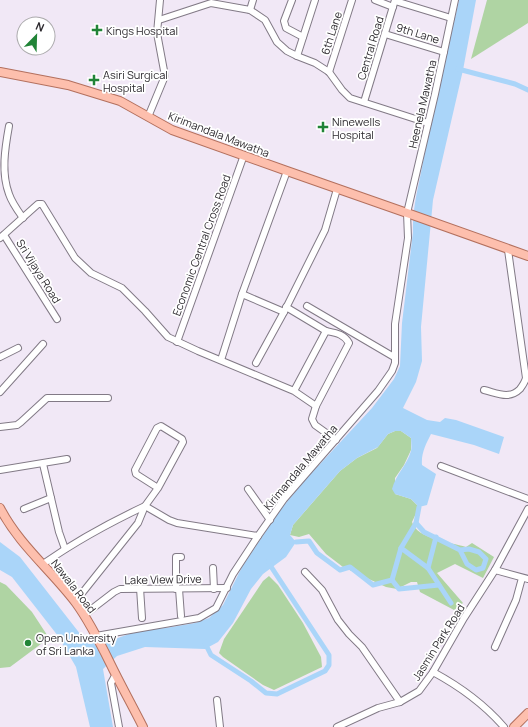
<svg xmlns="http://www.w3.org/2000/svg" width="528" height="727" font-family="Manrope,sans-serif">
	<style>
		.green { fill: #afd4a3 }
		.water { fill: #aad5f9 }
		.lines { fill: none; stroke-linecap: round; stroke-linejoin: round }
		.canal { stroke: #aad5f9; stroke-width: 5 }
		.minor-casing { stroke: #827a86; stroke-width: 8 }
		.major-casing { stroke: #b3705e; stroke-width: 10 }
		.minor { stroke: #fff; stroke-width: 6 }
		.major { stroke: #fdbfad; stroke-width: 8 }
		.poi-dot { fill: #218437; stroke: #fff; stroke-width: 1.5 }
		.labels { text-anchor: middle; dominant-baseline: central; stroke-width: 3.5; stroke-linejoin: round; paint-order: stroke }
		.poi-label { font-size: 11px; fill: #2d2a2f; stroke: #fff; text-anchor: start }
		.street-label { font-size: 11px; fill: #2d2a2f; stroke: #fff }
	</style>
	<rect width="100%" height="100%" fill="#f1e8f6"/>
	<g class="green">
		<path d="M487,0H528V23L471,59Z"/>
		<path d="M395,431H401L411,438V450L404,465L395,478V494L411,499L419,507L412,522C417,539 450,542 466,547L472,543L494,557L483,578L455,564L437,573L463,603L454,610L420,592L417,582H411L397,589L386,587L343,567L326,554L309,534L299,537L290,535L293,525L340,471L357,458L377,448L388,434Z"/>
		<path d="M269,576L278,585L303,623L321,657L322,667L274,690L263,685L223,657L219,653L224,639L263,581Z"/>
		<path d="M0,582L6,585L32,612L49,638L10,667L0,668Z"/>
	</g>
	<path class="water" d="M459,0H476L463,70L433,200L421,327L422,361L416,382L403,408L427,420L440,422L445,418L456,420L504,437L499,454L474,445L431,434C426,444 421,453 422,465L436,474L427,505L419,507L411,499L395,494L392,489C396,474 407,465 411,451C412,447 411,442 411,438L401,431H395L388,434L378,447L357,458L340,471L293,525L290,535L296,542L286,557L263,574L251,589L233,623L218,642L205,649L145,647L117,656L103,669L113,727H90L76,667L58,636L12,577L0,570V542L20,557L88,644L115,639L143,629L166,628L195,623L209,618L223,605L242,567L280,510L307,478L372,408L394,379L400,366L402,323L413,232C412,208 419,185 423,162C433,108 447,54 459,0Z"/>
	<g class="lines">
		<g class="canal">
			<path d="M458,69L515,84L528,90"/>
			<path d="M419,507L416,523L424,532L460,550L469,549L479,552L486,559L483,568L476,570L467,564L460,550"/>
			<path d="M296,542L309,541L317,553L340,570L350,567L373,585L392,580L401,548L416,523"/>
			<path d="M401,548L428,568L451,603"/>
			<path d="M428,568L436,537"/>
			<path d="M392,580L399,589L439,585"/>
			<path d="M204,641L211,655L251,681L266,693L277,694L325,671L329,665V655L268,562"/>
		</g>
		<defs>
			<g id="minor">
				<path d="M292,0L284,21L286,28L303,37"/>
				<path d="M375,0L393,7"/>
				<path d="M395,1L451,18"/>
				<path d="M250,10L253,0"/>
				<path d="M159,20L211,3L250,10L265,20L277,42L287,51L297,56L315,63L329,72L342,90L350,98L428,123"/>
				<path d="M385,34L444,52"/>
				<path d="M297,56L315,0"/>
				<path d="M329,72L352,0"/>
				<path d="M364,102L395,0"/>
				<path d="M148,117L165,76L157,33L160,0"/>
				<path d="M9,126C5,148 1,173 9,194C12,203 18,211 23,218"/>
				<path d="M4,235L57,319"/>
				<path d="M0,238L38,204H42L75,258L91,273L122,288L145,311L168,337L198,351L294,391L326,331C336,333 344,334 349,343L316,406L294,391"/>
				<path d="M242,294L284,312"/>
				<path d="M307,306L394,357"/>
				<path d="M286,307L326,331"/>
				<path d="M177,342L244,155"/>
				<path d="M0,357L18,348"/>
				<path d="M221,360L242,294L287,171"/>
				<path d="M256,363L284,312L325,230L337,189"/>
				<path d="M484,390C497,393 509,400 520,389C523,385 525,382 526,378L508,250"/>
				<path d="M0,392L43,344"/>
				<path d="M316,406L312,419L315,425L336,440"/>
				<path d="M0,427L17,425L21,422L47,398H108"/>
				<path d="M43,464L59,532L65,549"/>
				<path d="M441,466L528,499"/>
				<path d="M0,470L67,459"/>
				<path d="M248,489L270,520"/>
				<path d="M24,509L51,498"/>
				<path d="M43,564C76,541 109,523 145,506L169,520L177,523L258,536L284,499L378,391L392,371L395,363V324L408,238L407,213L435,94L455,0"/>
				<path d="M213,568L214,589"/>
				<path d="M495,570L528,579"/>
				<path d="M305,572L322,590L338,620L349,634L362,647L400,702"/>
				<path d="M140,588L142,618"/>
				<path d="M176,589V557H181"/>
				<path d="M179,589L181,616"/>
				<path d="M75,602L138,523L145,506L158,488L183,442L182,439L161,426L157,428L135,470L136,474L158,488"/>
				<path d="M84,615L114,592L120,589L227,588"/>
				<path d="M96,636L199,618L216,608L233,574L258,536"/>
				<path d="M495,647L516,600L522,578"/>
				<path d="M433,672C459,686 484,704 504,727"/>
				<path d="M116,674L111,683L119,727"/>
				<path d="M217,700L220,727"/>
				<path d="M337,727L378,708L400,702L419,691L433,672L464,618L495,570L528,509"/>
			</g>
			<g id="major">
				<path d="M0,72L68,85L120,101L172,130L287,171L407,213L528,256"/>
				<path d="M0,508C19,545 52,571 76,603C92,625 103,649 115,673C124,691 134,709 143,727"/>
				<path d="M514,727L528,713"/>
			</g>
		</defs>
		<use href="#minor" class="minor-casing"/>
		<use href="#major" class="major-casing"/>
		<use href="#minor" class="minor"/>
		<use href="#major" class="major"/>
	</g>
	<g class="poi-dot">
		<path d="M95 24h4v4h4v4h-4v4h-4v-4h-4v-4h4z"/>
		<path d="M92 74h4v4h4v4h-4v4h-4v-4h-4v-4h4z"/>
		<path d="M321 121h4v4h4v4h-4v4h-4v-4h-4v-4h4z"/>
		<circle cx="28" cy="643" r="4"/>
	</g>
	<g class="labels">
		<g class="poi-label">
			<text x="106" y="30">Kings Hospital</text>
			<text x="103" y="74">Asiri Surgical<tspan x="103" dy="13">Hospital</tspan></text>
			<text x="332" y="121">Ninewells<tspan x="332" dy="13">Hospital</tspan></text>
			<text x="36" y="637">Open University<tspan x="36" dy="13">of Sri Lanka</tspan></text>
		</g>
		<g class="street-label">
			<text transform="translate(331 33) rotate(-72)">6th Lane</text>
			<text transform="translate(418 33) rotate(17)">9th Lane</text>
			<text transform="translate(370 48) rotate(-73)">Central Road</text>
			<text transform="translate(422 104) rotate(-77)">Heenela Mawatha</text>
			<text transform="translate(219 134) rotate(21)">Kirimandala Mawatha</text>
			<text transform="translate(201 245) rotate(-70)">Economic Central Cross Road</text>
			<text transform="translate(39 271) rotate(58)">Sri Vijaya Road</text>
			<text transform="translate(300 467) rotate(-50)">Kirimandala Mawatha</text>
			<text transform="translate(163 579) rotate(-1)">Lake View Drive</text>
			<text transform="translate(74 586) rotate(52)">Nawala Road</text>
			<text transform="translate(438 642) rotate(-58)">Jasmin Park Road</text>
		</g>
	</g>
	<g transform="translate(36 36) rotate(23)"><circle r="19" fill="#ffffff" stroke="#abaaac"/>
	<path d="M0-3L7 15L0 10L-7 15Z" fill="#218437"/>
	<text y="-6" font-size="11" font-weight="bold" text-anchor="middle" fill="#2d2a2f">N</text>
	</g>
</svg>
